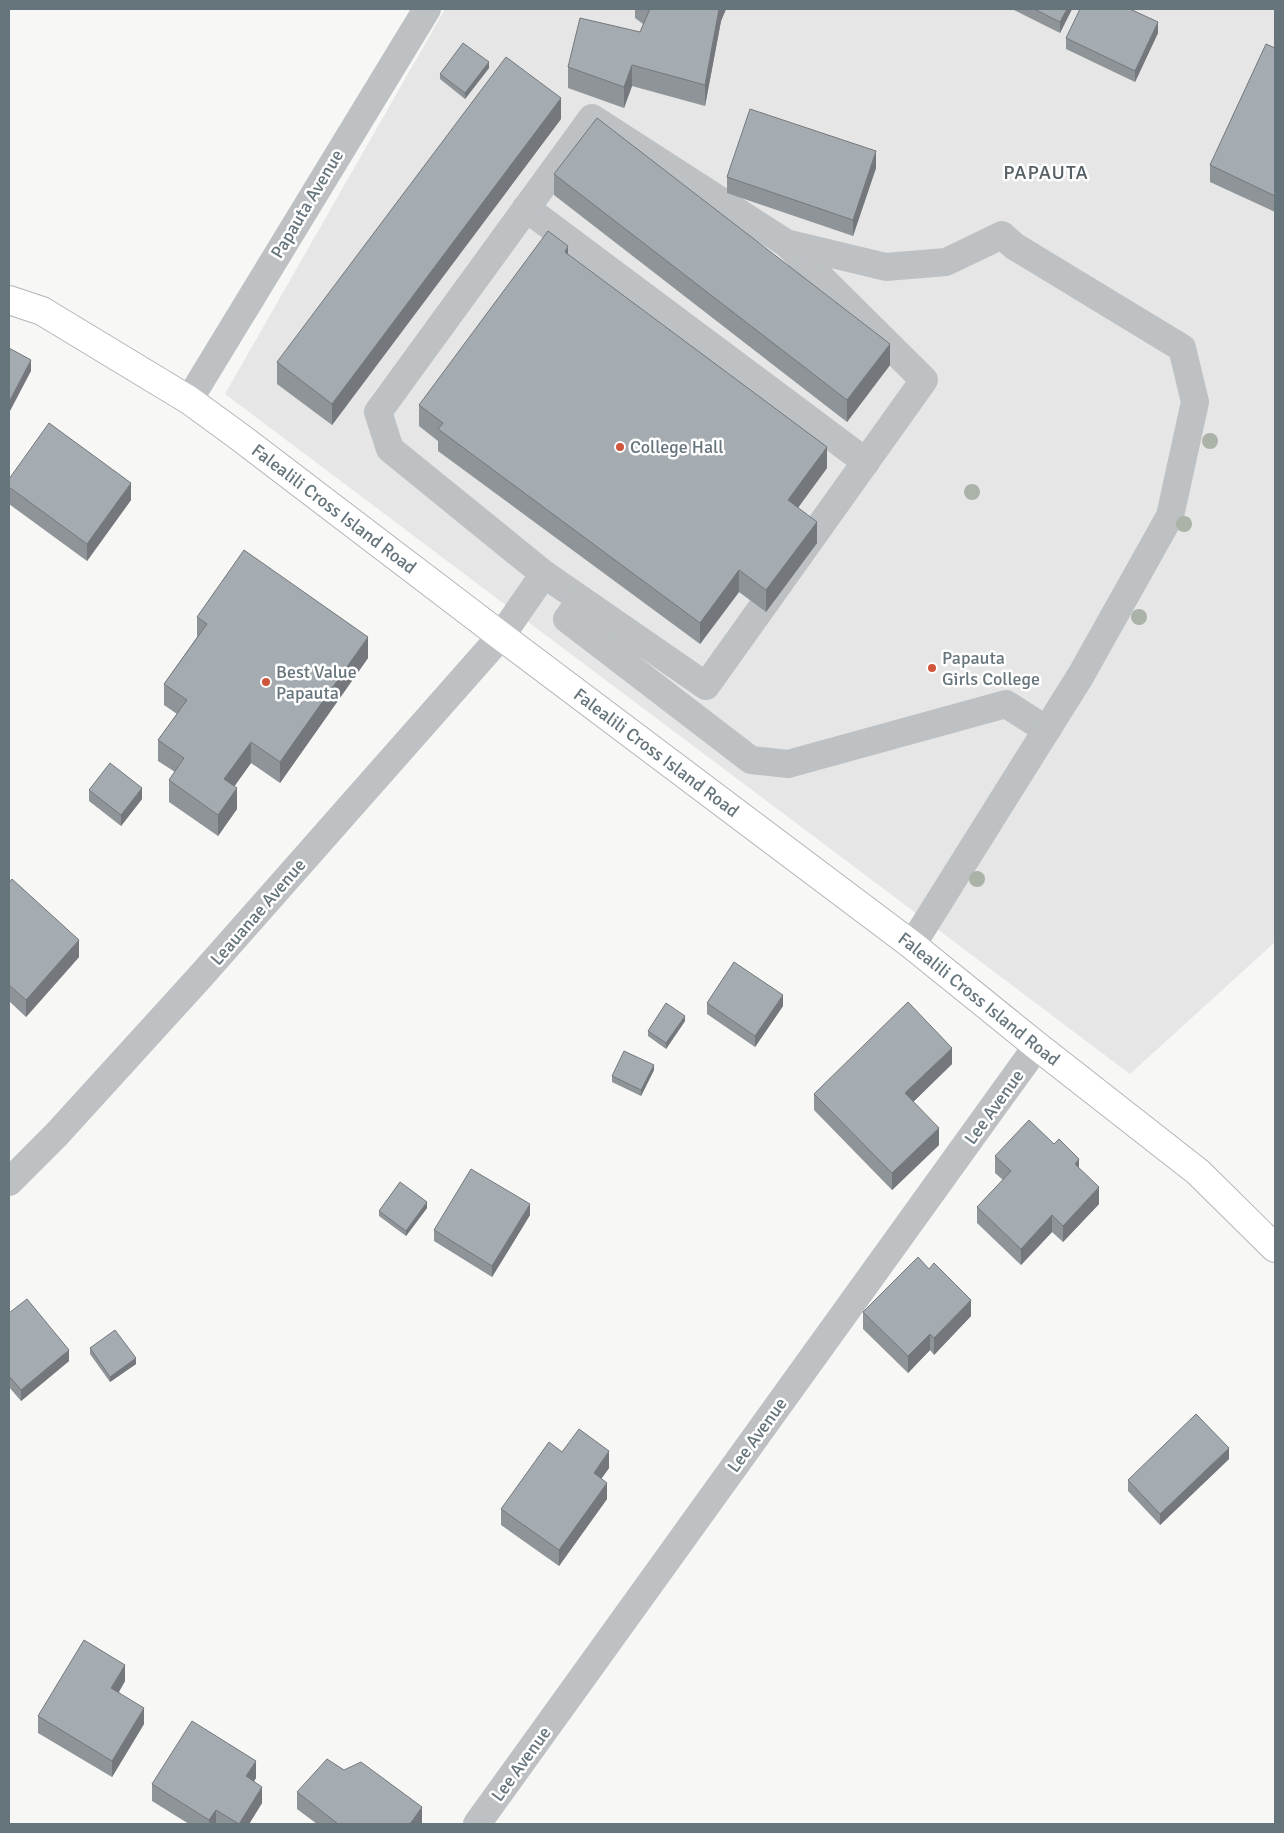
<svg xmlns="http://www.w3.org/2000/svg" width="1284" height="1833" font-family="Signika,sans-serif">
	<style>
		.built { fill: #e5e6e5 }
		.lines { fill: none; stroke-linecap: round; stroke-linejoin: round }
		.major-casing { stroke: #b1b6b8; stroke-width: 30 }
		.minor { stroke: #bdc1c4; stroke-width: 28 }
		.major { stroke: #fff; stroke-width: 28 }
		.tree { fill: #abb2a7 }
		.wall { fill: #8e9498 }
		.shaded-wall { fill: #74787c }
		.building { fill: #a5acb1; stroke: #74787c }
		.poi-dot { fill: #cf563d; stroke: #fff; stroke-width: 2 }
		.labels { text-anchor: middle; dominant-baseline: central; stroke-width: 5; stroke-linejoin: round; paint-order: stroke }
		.street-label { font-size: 18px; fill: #66747c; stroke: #fff }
		.poi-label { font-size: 18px; fill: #66747c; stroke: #fff; text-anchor: start }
		.quarter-label { font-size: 20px; letter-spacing: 1px; fill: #576168; stroke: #fff }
	</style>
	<rect width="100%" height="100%" fill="#f7f7f5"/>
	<path class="built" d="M445,9H1275V942L1130,1074L225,394Z"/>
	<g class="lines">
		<defs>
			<g id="major">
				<path id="s1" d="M9,300L42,311L189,400L237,435L501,636L912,945L1037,1046L1198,1172L1275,1248"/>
			</g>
		</defs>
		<use href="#major" class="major-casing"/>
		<g class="minor">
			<path d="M526,208L866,462"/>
			<path d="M189,400L427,9"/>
			<path d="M544,574L706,686L924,380L786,243"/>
			<path d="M581,600L567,619L751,760L788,764L1006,704L1047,730"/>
			<path d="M9,1182L57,1134L200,977L501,636L544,574L390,449L378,412L592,118L786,243L886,267L946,262L1002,235L1014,246L1182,348L1195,402L1170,516L1081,675L912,945"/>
			<path d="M477,1824L1037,1046"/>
		</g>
		<use href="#major" class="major"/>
	</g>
	<g class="tree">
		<circle cx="1210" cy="441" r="8"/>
		<circle cx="972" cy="492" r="8"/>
		<circle cx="1184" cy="524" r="8"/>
		<circle cx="1139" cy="617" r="8"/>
		<circle cx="977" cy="879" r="8"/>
	</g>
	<g class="wall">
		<path d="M635,9H726L721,21L705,106L632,86L624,108L568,88V67L640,32L643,24L635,18Z"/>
		<path d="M1012,9H1072L1060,33Z"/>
		<path d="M1158,33L1135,82L1066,49V38Z"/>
		<path d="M1275,48V212L1210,182V165Z"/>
		<path d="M489,68L465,99L440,79V74Z"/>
		<path d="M561,119L332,425L277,384V362Z"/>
		<path d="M876,168L853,236L727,193V177Z"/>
		<path d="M554,174L890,365L847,422L554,195Z"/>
		<path d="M568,255L827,468L798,508L817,543L766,612L739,592L700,644L438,451V441L419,426V405Z"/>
		<path d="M9,479L131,500L87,561L9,504Z"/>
		<path d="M197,617L368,658L280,783L251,763L234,786L237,809L218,836L169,802V780L175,772L158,761V740L177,714L164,705V684L197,637Z"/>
		<path d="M89,790L142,799L121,826L89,801Z"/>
		<path d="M9,883L79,957L26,1017L9,1001Z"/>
		<path d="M707,1003L783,1006L755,1047L707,1014Z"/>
		<path d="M685,1021L666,1049L648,1036V1031Z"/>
		<path d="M952,1064L913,1102L939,1145L892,1190L814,1110V1094Z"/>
		<path d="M654,1070L641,1096L612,1082V1076Z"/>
		<path d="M995,1156L1079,1168L1099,1204L1063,1242L1052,1232L1021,1265L977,1223V1207L1003,1180L995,1173Z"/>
		<path d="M427,1208L406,1236L379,1216V1211Z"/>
		<path d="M530,1215L492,1277L434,1241V1230Z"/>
		<path d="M863,1312L971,1316L934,1355L930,1350L908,1373L863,1329Z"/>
		<path d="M9,1313L69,1361L21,1401L9,1387Z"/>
		<path d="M90,1348L136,1364L110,1382L90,1354Z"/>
		<path d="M562,1452L609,1468L601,1479L607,1499L559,1566L501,1525V1509Z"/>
		<path d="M1229,1459L1160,1525L1128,1491V1480Z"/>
		<path d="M125,1681L119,1692L144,1724L112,1777L38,1733V1716Z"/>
		<path d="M256,1778L254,1781L262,1803L249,1824H189L152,1801V1784Z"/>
		<path d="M297,1792L422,1823V1824H317L297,1809Z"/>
	</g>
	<g class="shaded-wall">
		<path d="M719,9H726L721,21L705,106V85Z"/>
		<path d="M1067,9H1072L1060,33V22Z"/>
		<path d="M1158,22V33L1135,82V71Z"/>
		<path d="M489,62V68L465,99V93Z"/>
		<path d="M632,65V86L624,108V87Z"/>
		<path d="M561,98V119L332,425V404Z"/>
		<path d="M876,151V168L853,236V220Z"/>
		<path d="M568,246V268L565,252Z"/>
		<path d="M890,344V365L847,422V400Z"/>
		<path d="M31,360V371L9,413V402Z"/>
		<path d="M827,447V468L788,521V500Z"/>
		<path d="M131,483V500L87,561V544Z"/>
		<path d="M817,522V543L766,612V590Z"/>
		<path d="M739,570V592L700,644V623Z"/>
		<path d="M368,637V658L280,783V762Z"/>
		<path d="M251,742V763L224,801V779Z"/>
		<path d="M142,788V799L121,826V815Z"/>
		<path d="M237,788V809L218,836V815Z"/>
		<path d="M79,940V957L26,1017V1000Z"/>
		<path d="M783,995V1006L755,1047V1036Z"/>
		<path d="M685,1016V1021L666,1049V1043Z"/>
		<path d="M952,1048V1064L905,1110V1093Z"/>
		<path d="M654,1065V1070L641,1096V1090Z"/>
		<path d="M939,1128V1145L892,1190V1173Z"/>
		<path d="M1079,1159V1175L1075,1164Z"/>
		<path d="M1099,1187V1204L1063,1242V1226Z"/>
		<path d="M427,1202V1208L406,1236V1231Z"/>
		<path d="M530,1204V1215L492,1277V1266Z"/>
		<path d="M1052,1215V1232L1021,1265V1249Z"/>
		<path d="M971,1300V1316L934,1355V1338Z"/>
		<path d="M930,1334V1350L908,1373V1356Z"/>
		<path d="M69,1350V1361L21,1401V1390Z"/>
		<path d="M136,1358V1364L110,1382V1377Z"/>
		<path d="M1229,1448V1459L1160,1525V1514Z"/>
		<path d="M609,1451V1468L594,1489V1473Z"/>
		<path d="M607,1483V1499L559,1566V1550Z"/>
		<path d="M125,1665V1681L111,1705V1688Z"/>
		<path d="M144,1708V1724L112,1777V1761Z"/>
		<path d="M256,1761V1778L246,1793V1776Z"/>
		<path d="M262,1787V1803L249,1824H239Z"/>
		<path d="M422,1807V1824H410Z"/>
		<path d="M216,1810V1824H209V1820Z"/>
	</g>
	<g class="building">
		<path d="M650,9H719L705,85L632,65L624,87L568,67L580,18L640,32Z"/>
		<path d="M1034,9H1067L1060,22Z"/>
		<path d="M1080,9H1130L1158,22L1135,71L1066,38Z"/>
		<path d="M463,43L489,62L465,93L440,74Z"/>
		<path d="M1266,44L1275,48V196L1210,165Z"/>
		<path d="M506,57L561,98L332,404L277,362Z"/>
		<path d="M750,109L876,151L853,220L727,177Z"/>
		<path d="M597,118L890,344L847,400L554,174Z"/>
		<path d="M548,231L568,246L565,252L827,447L788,500L817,522L766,590L739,570L700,623L438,429L443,423L419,405Z"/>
		<path d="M9,348L31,360L9,402Z"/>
		<path d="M49,423L131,483L87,544L9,487V479Z"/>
		<path d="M244,550L368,637L280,762L251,742L224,779L237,788L218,815L169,780L184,758L158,740L187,700L164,684L207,624L197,617Z"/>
		<path d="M110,763L142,788L121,815L89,790Z"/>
		<path d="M12,879L79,940L26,1000L9,985V883Z"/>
		<path d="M734,962L783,995L755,1036L707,1003Z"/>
		<path d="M908,1002L952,1048L905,1093L939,1128L892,1173L814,1094Z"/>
		<path d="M666,1003L685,1016L666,1043L648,1031Z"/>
		<path d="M624,1051L654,1065L641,1090L612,1076Z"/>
		<path d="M1029,1120L1054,1144L1059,1139L1079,1159L1075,1164L1099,1187L1063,1226L1052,1215L1021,1249L977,1207L1011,1171L995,1156Z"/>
		<path d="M471,1169L530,1204L492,1266L434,1230Z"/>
		<path d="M400,1182L427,1202L406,1231L379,1211Z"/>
		<path d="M918,1257L929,1269L934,1263L971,1300L934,1338L930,1334L908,1356L863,1312Z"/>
		<path d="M27,1299L69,1350L21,1390L9,1376V1313Z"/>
		<path d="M115,1330L136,1358L110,1377L90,1348Z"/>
		<path d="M1196,1414L1229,1448L1160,1514L1128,1480Z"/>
		<path d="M579,1429L609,1451L594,1473L607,1483L559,1550L501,1509L549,1442L562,1452Z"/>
		<path d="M84,1640L125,1665L111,1688L144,1708L112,1761L38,1716Z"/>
		<path d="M192,1721L256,1761L246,1776L262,1787L239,1824L216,1810L209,1820L152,1784Z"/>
		<path d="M327,1759L344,1770L361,1762L422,1807L410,1824H338L297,1792Z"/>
	</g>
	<g class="poi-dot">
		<circle cx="620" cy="447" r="5"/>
		<circle cx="932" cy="668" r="5"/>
		<circle cx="266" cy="682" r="5"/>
	</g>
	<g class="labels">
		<g class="street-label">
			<text transform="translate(307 204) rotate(-59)">Papauta Avenue</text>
			<text stroke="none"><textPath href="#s1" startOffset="388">Falealili Cross Island Road</textPath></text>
			<text stroke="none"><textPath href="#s1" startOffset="792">Falealili Cross Island Road</textPath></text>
			<text transform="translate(258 912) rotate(-49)">Leauanae Avenue</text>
			<text stroke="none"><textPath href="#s1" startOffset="1198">Falealili Cross Island Road</textPath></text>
			<text transform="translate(994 1107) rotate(-54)">Lee Avenue</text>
			<text transform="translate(757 1435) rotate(-54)">Lee Avenue</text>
			<text transform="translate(521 1764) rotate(-54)">Lee Avenue</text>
		</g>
		<g class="poi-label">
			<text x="630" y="447">College Hall</text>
			<text x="942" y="658">Papauta<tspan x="942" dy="21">Girls College</tspan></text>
			<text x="276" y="672">Best Value<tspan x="276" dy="21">Papauta</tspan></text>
		</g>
		<g class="quarter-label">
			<text x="1046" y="172">PAPAUTA</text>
		</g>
	</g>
	<rect width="1284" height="1833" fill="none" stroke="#66747c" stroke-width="20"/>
</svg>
